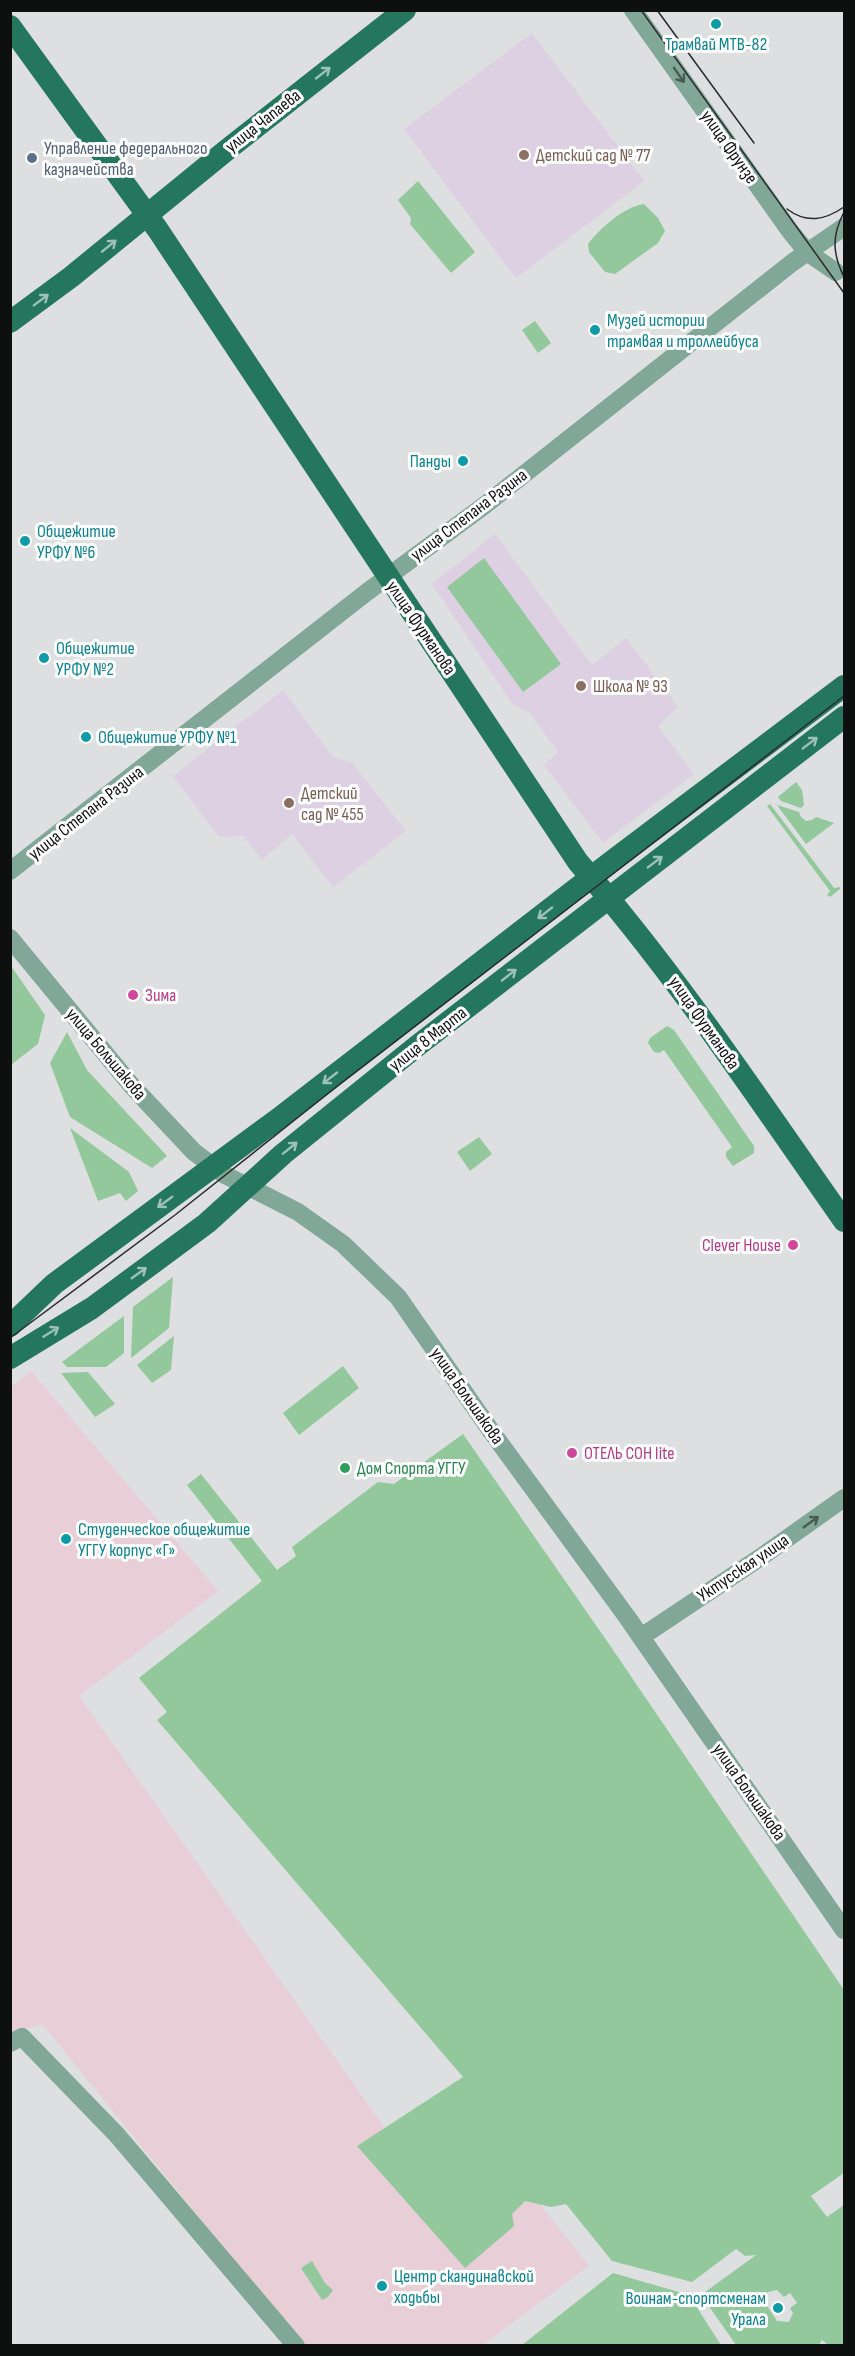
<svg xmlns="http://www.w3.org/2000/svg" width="855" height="2356" font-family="'Sofia Sans Condensed',sans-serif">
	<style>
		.commercial { fill: #e7ced7 }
		.education { fill: #ddd0e3 }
		.green { fill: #92c89c; fill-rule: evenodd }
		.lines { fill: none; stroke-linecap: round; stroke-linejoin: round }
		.minor { stroke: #81a798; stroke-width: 18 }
		.major { stroke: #24765d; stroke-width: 22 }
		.tram { stroke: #2a2b2c; stroke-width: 1.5 }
		.oneway { stroke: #9cc1b6 }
		.oneway2 { stroke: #485b54 }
		.culture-dot { fill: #0f9aa8; stroke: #fff; stroke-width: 2 }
		.education-dot { fill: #8d6e63; stroke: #fff; stroke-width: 2 }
		.service-dot { fill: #5c6f8a; stroke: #fff; stroke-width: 2 }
		.hotel-dot { fill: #d1479c; stroke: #fff; stroke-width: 2 }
		.leisure-dot { fill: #2e9e5b; stroke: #fff; stroke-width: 2 }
		.labels { text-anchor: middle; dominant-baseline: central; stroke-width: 6; stroke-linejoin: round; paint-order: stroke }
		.culture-label { font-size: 18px; fill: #0d838f; stroke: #fff; text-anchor: start }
		.street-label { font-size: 18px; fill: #0e0f0f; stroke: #fff }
		.service-label { font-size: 18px; fill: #4e5e75; stroke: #fff; text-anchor: start }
		.education-label { font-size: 18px; fill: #785e54; stroke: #fff; text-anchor: start }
		.hotel-label { font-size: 18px; fill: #b23c85; stroke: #fff; text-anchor: start }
		.leisure-label { font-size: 18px; fill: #27864d; stroke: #fff; text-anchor: start }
	</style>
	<rect width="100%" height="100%" fill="#dedfe0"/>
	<path class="commercial" d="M31,1371L218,1591L79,1696L459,2233L524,2184L589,2266L483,2345H303L42,2024L11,2034L10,1388Z"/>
	<g class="education">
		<path d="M532,33L644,181L516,278L404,129Z"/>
		<path d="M495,534L592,665L626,638L678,707L658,726L694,774L603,843L544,765L558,752L530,713L513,705L432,584Z"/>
		<path d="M283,690L333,757L352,763L406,831L333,887L292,834L262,860L243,836L219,837L173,776Z"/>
	</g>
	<g class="green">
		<path d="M418,181L475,252L451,273L410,224L411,218L398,200Z"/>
		<path d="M644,204L658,218L665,231L658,243L615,274L605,272L589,252L588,244C601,227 624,207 644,204Z"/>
		<path d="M535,321L551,343L538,353L522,330Z"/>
		<path d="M484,558L561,664L523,692L447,587Z"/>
		<path d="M796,782L802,790L804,805L801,808L781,801L778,797Z"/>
		<path d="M770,804L834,888L840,887V889L830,897L827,895L830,891L767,806Z"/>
		<path d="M777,805L799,812L801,817L806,821L812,820L816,817L834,823L806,844Z"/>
		<path d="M11,966L45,1015L38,1044L12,1064Z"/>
		<path d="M667,1026L674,1030L754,1146V1153L733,1166L726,1157V1152L732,1147L664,1050L659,1053L654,1052L648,1043L650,1038Z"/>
		<path d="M67,1032L87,1070L167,1156L152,1168L70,1117L50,1063Z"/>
		<path d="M70,1128L129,1172L138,1191L126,1201L120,1193L98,1201Z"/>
		<path d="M479,1137L492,1154L470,1171L457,1152Z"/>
		<path d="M173,1277L169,1328L131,1358L133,1307Z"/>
		<path d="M124,1316V1353L106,1367H67L62,1362Z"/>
		<path d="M174,1336L171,1370L152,1383L137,1365Z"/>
		<path d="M343,1366L359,1388L299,1435L283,1413Z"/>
		<path d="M88,1372L115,1404L95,1417L61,1373Z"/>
		<path d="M463,1434L609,1644L844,1990V2173L811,2196L827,2217L844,2205V2345H828L822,2340L819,2345H736L701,2295L756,2255L745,2256L736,2249L692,2282L612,2261L566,2204L551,2207L525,2201L512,2214L514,2226L465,2268L357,2146L463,2077L157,1720L167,1712L139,1678L262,1581L187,1485L201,1474L277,1570L296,1556L292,1547L378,1482L394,1484ZM777,2290L784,2297L790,2293L797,2303L790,2308L793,2313L789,2322L777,2321L766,2304L768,2292Z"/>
		<path d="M312,2261L325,2283L333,2290L328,2297L322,2300L301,2268Z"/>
		<path d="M613,2273L689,2295L721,2345H522Z"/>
	</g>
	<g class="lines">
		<g class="minor">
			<path d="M633,10L790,231L807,252L836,272"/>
			<path d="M10,871L367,592L485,505L793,262L844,227"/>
			<path d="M10,938L132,1086L194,1152L225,1175L298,1212L343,1244L398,1297L491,1431L627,1617L844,1930"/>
			<path d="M641,1637L761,1557L844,1498"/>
			<path d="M10,2043L22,2037L117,2135L296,2346"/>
		</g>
		<g class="major">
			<path d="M10,26L158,230L578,862C676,974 759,1100 844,1221"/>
			<path d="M10,322L71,277L228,149L405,10"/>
			<path d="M10,1326L54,1284L282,1116L611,862L844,686"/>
			<path d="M10,1358L92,1308L207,1223L283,1154L417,1046L844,717"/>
		</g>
		<g class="tram">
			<path d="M641,10L844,293"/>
			<path d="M657,10L754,143"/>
			<path d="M787,209C807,224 825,220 844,207"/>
			<path d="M844,212C832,235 832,253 844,277"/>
			<path d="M10,1338L175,1215L340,1084L844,696"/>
		</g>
	</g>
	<defs><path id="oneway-shaft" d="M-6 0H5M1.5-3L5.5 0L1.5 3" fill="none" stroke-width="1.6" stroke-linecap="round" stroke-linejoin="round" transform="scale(1.5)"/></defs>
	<g class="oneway">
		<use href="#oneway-shaft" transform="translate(323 73) rotate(-38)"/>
		<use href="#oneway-shaft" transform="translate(109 246) rotate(-39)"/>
		<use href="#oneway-shaft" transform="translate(41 300) rotate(-37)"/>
		<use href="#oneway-shaft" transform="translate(810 743) rotate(-37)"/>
		<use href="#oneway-shaft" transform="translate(655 862) rotate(-37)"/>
		<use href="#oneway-shaft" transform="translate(545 913) rotate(142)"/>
		<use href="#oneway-shaft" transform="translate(509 975) rotate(-38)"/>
		<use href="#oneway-shaft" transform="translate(330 1078) rotate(142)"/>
		<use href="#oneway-shaft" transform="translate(290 1148) rotate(-39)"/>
		<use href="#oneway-shaft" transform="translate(165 1202) rotate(144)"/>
		<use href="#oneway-shaft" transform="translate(139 1273) rotate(-36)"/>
		<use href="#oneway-shaft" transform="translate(51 1332) rotate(-32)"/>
	</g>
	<g class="oneway2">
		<use href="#oneway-shaft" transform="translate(679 75) rotate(55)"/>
		<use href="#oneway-shaft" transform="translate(811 1522) rotate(-36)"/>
	</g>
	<g class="culture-dot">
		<circle cx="716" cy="24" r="6"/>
		<circle cx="595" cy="330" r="6"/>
		<circle cx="463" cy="461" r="6"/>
		<circle cx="25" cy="541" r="6"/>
		<circle cx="44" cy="658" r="6"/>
		<circle cx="86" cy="737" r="6"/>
		<circle cx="66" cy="1539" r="6"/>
		<circle cx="382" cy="2286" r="6"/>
		<circle cx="778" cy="2308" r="6"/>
	</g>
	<g class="education-dot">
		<circle cx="524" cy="155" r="6"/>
		<circle cx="581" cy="686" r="6"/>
		<circle cx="289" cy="803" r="6"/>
	</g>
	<circle class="service-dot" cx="32" cy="158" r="6"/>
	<g class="hotel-dot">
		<circle cx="133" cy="995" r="6"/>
		<circle cx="793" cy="1245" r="6"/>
		<circle cx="572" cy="1453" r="6"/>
	</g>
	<circle class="leisure-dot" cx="345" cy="1468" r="6"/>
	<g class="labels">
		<g class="culture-label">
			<text x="716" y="44" text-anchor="middle">Трамвай МТВ-82</text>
			<text x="607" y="320">Музей истории<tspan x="607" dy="21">трамвая и троллейбуса</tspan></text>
			<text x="451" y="461" text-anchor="end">Панды</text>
			<text x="37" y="531">Общежитие<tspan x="37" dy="21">УРФУ №6</tspan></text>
			<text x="56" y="648">Общежитие<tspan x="56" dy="21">УРФУ №2</tspan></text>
			<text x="98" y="737">Общежитие УРФУ №1</text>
			<text x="78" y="1529">Студенческое общежитие<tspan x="78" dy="21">УГГУ корпус «Г»</tspan></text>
			<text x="394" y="2276">Центр скандинавской<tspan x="394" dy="21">ходьбы</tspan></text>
			<text x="766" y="2298" text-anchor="end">Воинам-спортсменам<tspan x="766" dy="21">Урала</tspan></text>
		</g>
		<g class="street-label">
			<text transform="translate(263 121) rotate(-38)">улица Чапаева</text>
			<text transform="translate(729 147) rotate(55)">улица Фрунзе</text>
			<text transform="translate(469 515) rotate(-37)">улица Степана Разина</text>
			<text transform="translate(421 628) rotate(56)">улица Фурманова</text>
			<text transform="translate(86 813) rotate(-38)">улица Степана Разина</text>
			<text transform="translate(704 1023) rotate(55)">улица Фурманова</text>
			<text transform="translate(428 1039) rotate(-38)">улица 8 Марта</text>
			<text transform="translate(106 1054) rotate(50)">улица Большакова</text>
			<text transform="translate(467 1396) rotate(55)">улица Большакова</text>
			<text transform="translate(743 1568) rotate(-34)">Уктусская улица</text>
			<text transform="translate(749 1792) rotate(55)">улица Большакова</text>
		</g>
		<g class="service-label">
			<text x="44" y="148">Управление федерального<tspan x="44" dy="21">казначейства</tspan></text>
		</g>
		<g class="education-label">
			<text x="536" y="155">Детский сад № 77</text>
			<text x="593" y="686">Школа № 93</text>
			<text x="301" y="793">Детский<tspan x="301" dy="21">сад № 455</tspan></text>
		</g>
		<g class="hotel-label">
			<text x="145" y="995">Зима</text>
			<text x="781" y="1245" text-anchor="end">Clever House</text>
			<text x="584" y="1453">ОТЕЛЬ СОН lite</text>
		</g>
		<g class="leisure-label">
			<text x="357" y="1468">Дом Спорта УГГУ</text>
		</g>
	</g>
	<rect width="855" height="2356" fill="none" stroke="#0e0f0f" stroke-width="24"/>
</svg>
